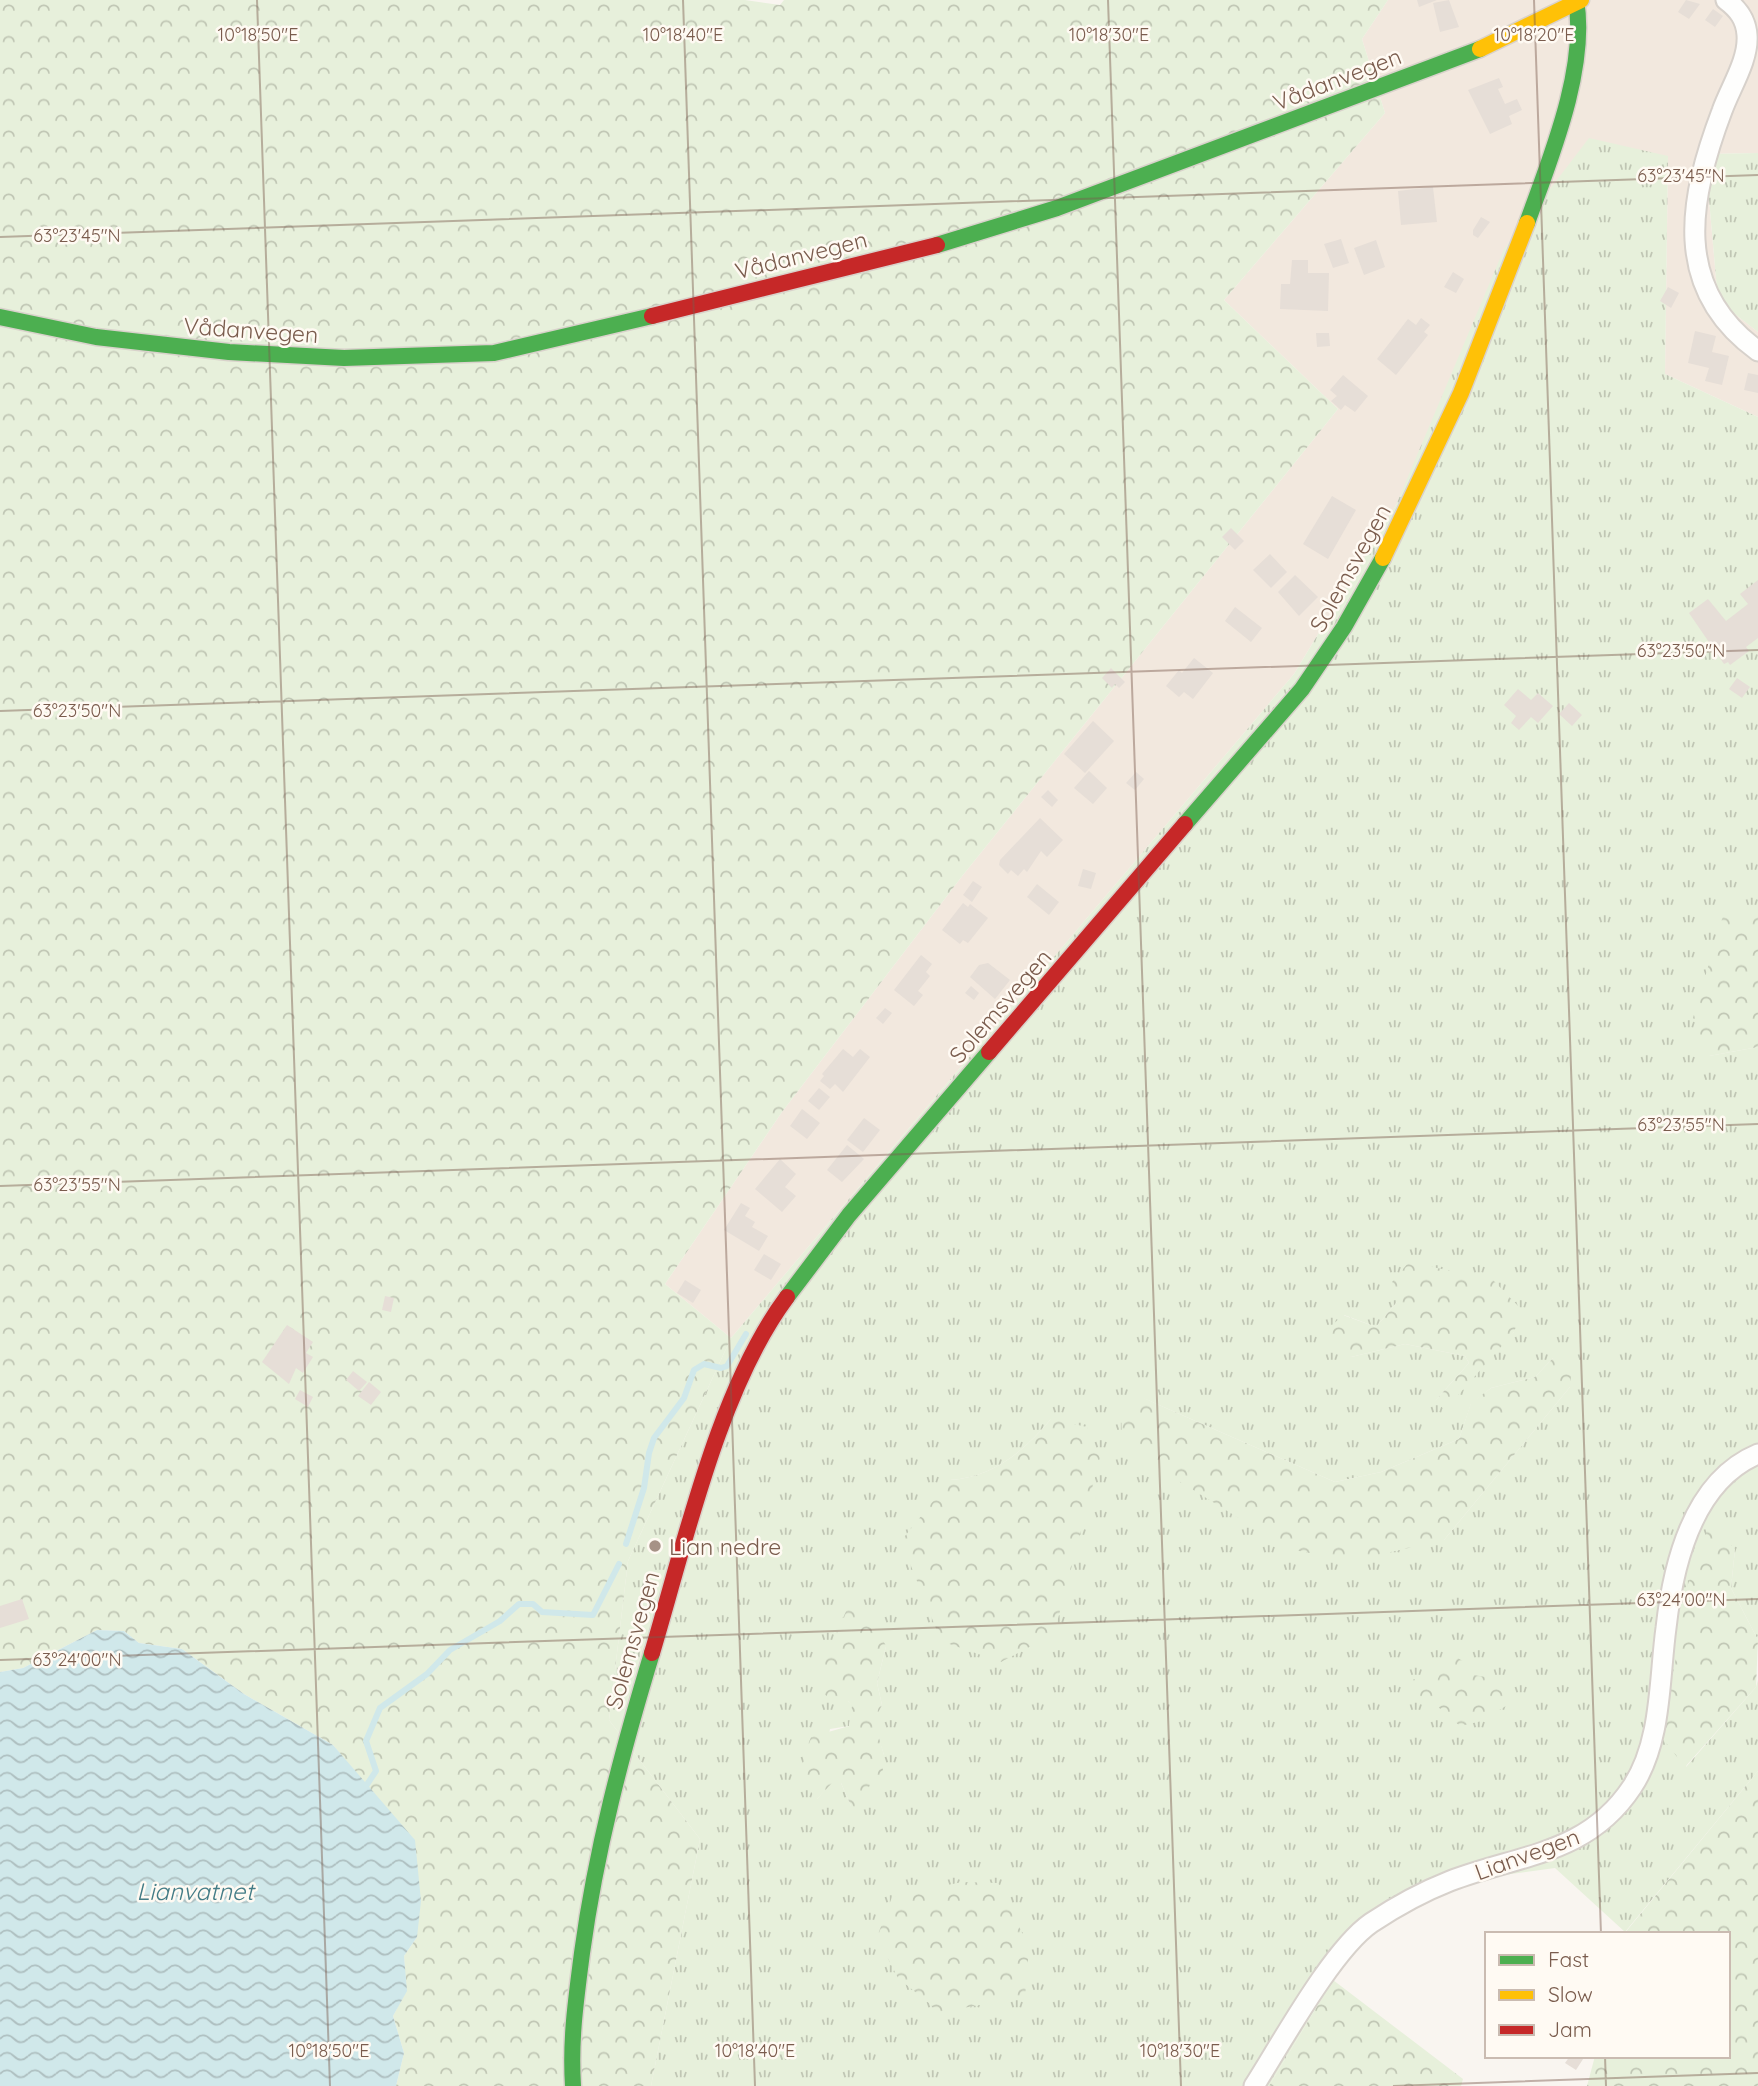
<svg xmlns="http://www.w3.org/2000/svg" width="1758" height="2086" font-family="Quicksand,sans-serif">
	<style>
		.residential { fill: #f2e8de }
		.grass { fill: url(#grass-tufts); fill-rule: evenodd }
		.forest { fill: url(#forest-crowns) }
		.water { fill: url(#water-waves) }
		.lines { fill: none; stroke-linecap: round; stroke-linejoin: round }
		.stream { stroke: #d0e8ea; stroke-width: 6 }
		.building { fill: #e6ded7 }
		.street-casing { stroke: #d7d1cb; stroke-width: 23 }
		.fast-casing { stroke: #d9d2cb; stroke-width: 19 }
		.slow-casing { stroke: #d9d2cb; stroke-width: 19 }
		.jam-casing { stroke: #d9d2cb; stroke-width: 19 }
		.street { stroke: #fefefd; stroke-width: 19 }
		.fast { stroke: #4caf50; stroke-width: 16 }
		.slow { stroke: #ffc107; stroke-width: 16 }
		.jam { stroke: #c62828; stroke-width: 16 }
		.ticks { fill: none; stroke: #7a5c4d; stroke-width: 2; stroke-opacity: 0.45 }
		.poi-dot { fill: #a69286; stroke: #fffaf3; stroke-width: 2.5 }
		.labels { text-anchor: middle; dominant-baseline: central; stroke-width: 5; stroke-linejoin: round; paint-order: stroke }
		.street-label { font-size: 23px; fill: #7a5c4d; stroke: #fffaf3 }
		.poi-label { font-size: 23px; fill: #7a5c4d; stroke: #fffaf3; text-anchor: start }
		.water-label { font-size: 24px; font-style: italic; fill: #437c86; stroke: #fffaf3 }
		.ticks-label { font-size: 18px; text-anchor: middle; fill: #7a5c4d; stroke: #fffaf3; stroke-width: 5; stroke-linejoin: round; paint-order: stroke }
	</style>
	<defs>
		<pattern id="grass-tufts" width="24" height="20" patternUnits="userSpaceOnUse" patternTransform="scale(1.75)"><rect width="24" height="20" fill="#e7f0db"/><path d="M3 7l-1-3M5 7V3M7 7l1-3M15 17l-1-3M17 17v-4M19 17l1-3" fill="none" stroke="#c0c6b4"/></pattern>
		<pattern id="forest-crowns" width="20" height="18" patternUnits="userSpaceOnUse" patternTransform="scale(1.75)"><rect width="20" height="18" fill="#e7f0db"/><path d="M2 6a3 3 0 1 1 6 0M12 15a3 3 0 1 1 6 0" fill="none" stroke="#c0c6b4"/></pattern>
		<pattern id="water-waves" width="16" height="10" patternUnits="userSpaceOnUse" patternTransform="scale(1.75)"><rect width="16" height="10" fill="#d0e8ea"/><path d="M0 5q4-4 8 0t8 0" fill="none" stroke="#aebfc0"/></pattern>
	</defs>
	<rect width="100%" height="100%" fill="#f9f5f0"/>
	<path class="residential" d="M1388,0H1758V153L1705,154L1718,301L1758,332V417L1665,374L1668,157L1396,505L1294,674L731,1338L665,1284L782,1112L963,875L1338,409L1224,300L1385,113L1362,39Z"/>
	<g class="grass">
		<path d="M1589,138L1668,156L1665,374L1758,417V910H1725L1709,1056L1758,1047V1640L1731,1588L1735,1549L1686,1767L1756,1687L1758,1680V1771L1625,1932L1555,1868L1474,1879L1374,1929L1333,1980L1269,2086H651L700,1839L609,1720L628,1561L731,1338L1294,674L1396,505L1504,249ZM1397,1302L1514,1332L1435,1401L1469,1363L1465,1356L1405,1344L1351,1357L1344,1315L1376,1327ZM1553,1358L1570,1387L1444,1540L1143,1398L1335,1482L1381,1472L1459,1439L1471,1404L1491,1388L1535,1377ZM1051,1419L941,1641L950,1480C994,1477 1024,1451 1051,1419ZM886,1646L877,1683L882,1705L873,1721L884,1755L851,1806L841,1783L832,1782L817,1799L830,1729L849,1726L853,1706L848,1701Z"/>
		<path d="M1758,153V332L1718,301L1705,154Z"/>
	</g>
	<g class="forest">
		<path d="M0,0H745L780,5L784,0H1388L1362,39L1385,113L1224,300L1338,409L963,875L782,1112L665,1284L731,1338L628,1561L609,1720L700,1839L651,2086H396L404,2053L393,2016L406,1991L404,1956L417,1937L366,1786L333,1745L244,1694L182,1649L139,1643L124,1631L97,1630L23,1668L0,1672Z"/>
		<path d="M1725,909L1758,910V1047L1709,1056L1693,1018Z"/>
		<path d="M1409,1262L1493,1280L1522,1310L1514,1332L1445,1410L1435,1401L1469,1363L1465,1356L1405,1344L1351,1357L1328,1329L1343,1315L1376,1327L1397,1302L1392,1282Z"/>
		<path d="M1553,1358L1572,1362L1570,1387L1444,1540L1351,1561L1289,1549L1122,1446L1121,1403L1143,1398L1335,1482L1381,1472L1459,1439L1471,1403L1491,1388L1535,1377Z"/>
		<path d="M1051,1419L1087,1427L1100,1458L1054,1634L1001,1662L941,1641L901,1541L950,1480C994,1477 1024,1451 1051,1419Z"/>
		<path d="M1710,1522L1735,1549L1731,1588L1758,1640L1756,1687L1685,1767L1663,1739L1687,1587Z"/>
		<path d="M850,1602L864,1604L886,1646L877,1683L882,1705L874,1721L884,1755L882,1781L870,1785L858,1808L851,1806L841,1783H832L817,1799C798,1779 801,1762 811,1737L849,1726L852,1706L848,1701L837,1705L822,1692L821,1669Z"/>
		<path d="M1455,1656L1464,1662L1468,1674L1497,1679L1509,1704L1482,1721L1460,1726L1429,1699H1413L1404,1688L1414,1679L1437,1681L1443,1666Z"/>
		<path d="M1758,1771V2086H1587L1595,2056H1728V1934H1624Z"/>
		<path d="M962,1882L998,1883L1029,1947L1025,1997L940,2012L898,1978L877,1937L892,1897Z"/>
		<path d="M1333,1980L1463,2079L1461,2086H1269Z"/>
	</g>
	<path class="water" d="M97,1630L124,1631L139,1643L182,1649L244,1694L333,1745L415,1840L421,1901L417,1937L404,1956L407,1991L393,2016L404,2053L396,2086H0V1672L23,1668Z"/>
	<g class="lines">
		<g class="stream">
			<path d="M626,1544L644,1488L649,1453L654,1438L684,1398L694,1370L704,1364L721,1368L727,1366L746,1334"/>
			<path d="M366,1786L376,1771L366,1741L380,1708L427,1674L450,1650L500,1621L519,1604H533L542,1612L593,1615L619,1564"/>
		</g>
	</g>
	<g class="building">
		<path d="M1417,0H1437L1419,7Z"/>
		<path d="M1449,0L1459,27L1440,32L1433,3Z"/>
		<path d="M1686,0L1700,4L1689,19L1678,12Z"/>
		<path d="M1713,9L1723,16L1715,27L1705,20Z"/>
		<path d="M1499,78L1503,87L1498,89L1505,104L1517,99L1522,110L1509,116L1512,124L1490,134L1468,90Z"/>
		<path d="M1433,187L1437,222L1401,225L1398,191Z"/>
		<path d="M1481,217L1490,222L1478,238L1473,235V230Z"/>
		<path d="M1341,239L1349,263L1333,268L1324,244Z"/>
		<path d="M1376,240L1385,267L1364,275L1354,248Z"/>
		<path d="M1292,260H1308V273H1329L1328,311L1280,309L1281,284H1290Z"/>
		<path d="M1453,272L1464,279L1456,293L1444,287Z"/>
		<path d="M1668,287L1679,293L1671,308L1660,301Z"/>
		<path d="M1421,318L1430,325L1424,332L1428,335L1396,375L1377,359L1408,319L1416,325Z"/>
		<path d="M1695,331L1716,336L1712,352L1729,356L1722,385L1705,381L1709,368L1688,363Z"/>
		<path d="M1316,333H1329L1330,346L1317,347Z"/>
		<path d="M1748,373L1758,375V393L1744,390Z"/>
		<path d="M1343,375L1368,396L1355,412L1345,405L1341,410L1331,401L1337,396L1330,390Z"/>
		<path d="M1332,496L1356,510L1328,559L1303,544Z"/>
		<path d="M1231,528L1244,541L1235,550L1222,537Z"/>
		<path d="M1270,554L1287,572L1271,588L1253,570Z"/>
		<path d="M1295,575L1318,597L1299,616L1278,592Z"/>
		<path d="M1758,580V638L1746,647L1749,651L1730,665L1728,662L1724,664L1689,613L1708,599L1726,621L1748,604L1740,594Z"/>
		<path d="M1235,607L1262,628L1251,642L1225,621Z"/>
		<path d="M1194,658L1213,673L1193,699L1184,692L1179,697L1166,686L1179,670L1182,673Z"/>
		<path d="M1111,668L1125,682L1119,688L1115,684L1112,688L1102,678Z"/>
		<path d="M1737,678L1750,687L1742,698L1729,689Z"/>
		<path d="M1518,689L1531,700L1538,693L1553,706L1538,723L1531,717L1519,730L1511,723L1516,716L1504,705Z"/>
		<path d="M1569,703L1582,715L1572,726L1559,714Z"/>
		<path d="M1093,721L1114,741L1085,773L1064,754Z"/>
		<path d="M1089,771L1107,788L1093,804L1074,788Z"/>
		<path d="M1136,772L1144,779L1135,790L1126,783Z"/>
		<path d="M1048,790L1058,800L1052,807L1041,797Z"/>
		<path d="M1040,818L1063,840L1047,857L1041,851L1027,872L1024,869L1018,876L1011,870L1008,874L999,865L1000,860Z"/>
		<path d="M1083,869L1096,873L1091,889L1078,886Z"/>
		<path d="M973,881L982,887L972,902L963,895Z"/>
		<path d="M1037,884L1059,902L1049,915L1027,897Z"/>
		<path d="M963,903L968,907L970,904L988,918L968,943L963,940L960,944L942,930Z"/>
		<path d="M921,955L932,964L926,972L930,976L918,991L923,995L914,1006L894,990Z"/>
		<path d="M988,963L1010,980L995,999L970,977L979,965Z"/>
		<path d="M971,986L979,993L974,1000L965,993Z"/>
		<path d="M885,1008L892,1013L883,1024L876,1018Z"/>
		<path d="M843,1049L853,1057L860,1049L870,1057L843,1092L835,1084L830,1089L820,1081L824,1076L822,1074Z"/>
		<path d="M819,1088L830,1097L819,1110L808,1101Z"/>
		<path d="M802,1109L820,1123L807,1139L790,1126Z"/>
		<path d="M864,1118L880,1130L863,1152L847,1140Z"/>
		<path d="M847,1145L864,1159L842,1182L827,1170Z"/>
		<path d="M780,1159L796,1174L785,1187L796,1196L782,1212L755,1189Z"/>
		<path d="M741,1203L750,1208L745,1216L755,1222L752,1227L768,1236L759,1251L724,1230Z"/>
		<path d="M764,1254L781,1264L771,1280L754,1270Z"/>
		<path d="M685,1280L701,1290L693,1303L677,1293Z"/>
		<path d="M385,1296L394,1298L391,1312L382,1310Z"/>
		<path d="M287,1325L313,1342L306,1353L313,1357L303,1373L296,1368L289,1384L262,1362Z"/>
		<path d="M353,1371L367,1382L359,1391L346,1380Z"/>
		<path d="M369,1382L381,1392L371,1405L358,1396Z"/>
		<path d="M300,1390L313,1397L308,1407L295,1399Z"/>
		<path d="M22,1599L29,1619L0,1628V1606Z"/>
		<path d="M1570,2056H1585L1576,2070L1565,2063Z"/>
	</g>
	<g class="lines">
		<defs>
			<g id="street">
				<path d="M1726,0C1738,9 1746,19 1747,35C1749,60 1730,88 1722,111C1689,198 1671,288 1758,351"/>
				<path d="M1254,2086C1281,2044 1332,1950 1371,1923C1395,1907 1422,1892 1450,1881C1520,1854 1587,1855 1632,1787C1662,1742 1659,1679 1666,1628C1673,1565 1693,1481 1758,1454"/>
			</g>
			<g id="fast">
				<path d="M1527,223C1550,159 1588,68 1576,0"/>
				<path d="M937,245L1057,208L1480,49"/>
				<path d="M0,317L96,337L229,352L344,358L494,353L652,316"/>
				<path d="M1185,824L1302,689L1344,627L1383,558"/>
				<path d="M787,1297L849,1215L989,1052"/>
				<path d="M573,2086C570,2039 576,2000 582,1953C596,1850 622,1752 652,1653"/>
			</g>
			<g id="slow">
				<path d="M1480,49L1581,0"/>
				<path d="M1383,558L1461,393L1527,223"/>
			</g>
			<g id="jam">
				<path d="M652,316L937,245"/>
				<path d="M989,1052L1185,824"/>
				<path d="M652,1653C685,1543 719,1388 787,1297"/>
			</g>
		</defs>
		<use href="#street" class="street-casing"/>
		<use href="#fast" class="fast-casing"/>
		<use href="#slow" class="slow-casing"/>
		<use href="#jam" class="jam-casing"/>
		<use href="#street" class="street"/>
		<use href="#fast" class="fast"/>
		<use href="#slow" class="slow"/>
		<use href="#jam" class="jam"/>
	</g>
	<path class="ticks" d="M257,0L330,2086M683,0L755,2086M1108,0L1181,2086M1534,0L1601,1934M0,237L1758,175M0,711L1758,650M0,1186L1758,1124M0,1660L1758,1599M1605,2056L1606,2086M1393,2086L1758,2073"/>
	<circle class="poi-dot" cx="655" cy="1546" r="7"/>
	<g class="labels">
		<g class="street-label">
			<text transform="translate(1337 79) rotate(-21)">Vådanvegen</text>
			<text transform="translate(801 255) rotate(-14)">Vådanvegen</text>
			<text transform="translate(251 330) rotate(4)">Vådanvegen</text>
			<text transform="translate(1350 568) rotate(-61)">Solemsvegen</text>
			<text transform="translate(1000 1006) rotate(-49)">Solemsvegen</text>
			<text transform="translate(632 1640) rotate(-74)">Solemsvegen</text>
			<text transform="translate(1527 1854) rotate(-20)">Lianvegen</text>
		</g>
		<g class="poi-label">
			<text x="669" y="1546">Lian nedre</text>
		</g>
		<g class="water-label">
			<text x="195" y="1891">Lianvatnet</text>
		</g>
	</g>
	<g class="ticks-label">
		<text x="258" y="41">10°18'50"E</text>
		<text x="683" y="41">10°18'40"E</text>
		<text x="1109" y="41">10°18'30"E</text>
		<text x="1534" y="41">10°18'20"E</text>
		<text x="1681" y="182">63°23'45"N</text>
		<text x="77" y="242">63°23'45"N</text>
		<text x="1681" y="657">63°23'50"N</text>
		<text x="77" y="717">63°23'50"N</text>
		<text x="1681" y="1131">63°23'55"N</text>
		<text x="77" y="1191">63°23'55"N</text>
		<text x="1681" y="1606">63°24'00"N</text>
		<text x="77" y="1666">63°24'00"N</text>
		<text x="329" y="2057">10°18'50"E</text>
		<text x="755" y="2057">10°18'40"E</text>
		<text x="1180" y="2057">10°18'30"E</text>
	</g>
	<rect x="1485" y="1932" width="245" height="126" fill="#fffaf3" stroke="#cabbb1" stroke-width="2"/>
	<rect x="1499" y="1955" width="35" height="10" fill="#4caf50" stroke="#cabbb1" stroke-width="2"/>
	<text x="1548" y="1967" font-size="21" fill="#7a5c4d">Fast</text>
	<rect x="1499" y="1990" width="35" height="10" fill="#ffc107" stroke="#cabbb1" stroke-width="2"/>
	<text x="1548" y="2002" font-size="21" fill="#7a5c4d">Slow</text>
	<rect x="1499" y="2025" width="35" height="10" fill="#c62828" stroke="#cabbb1" stroke-width="2"/>
	<text x="1548" y="2037" font-size="21" fill="#7a5c4d">Jam</text>
</svg>
